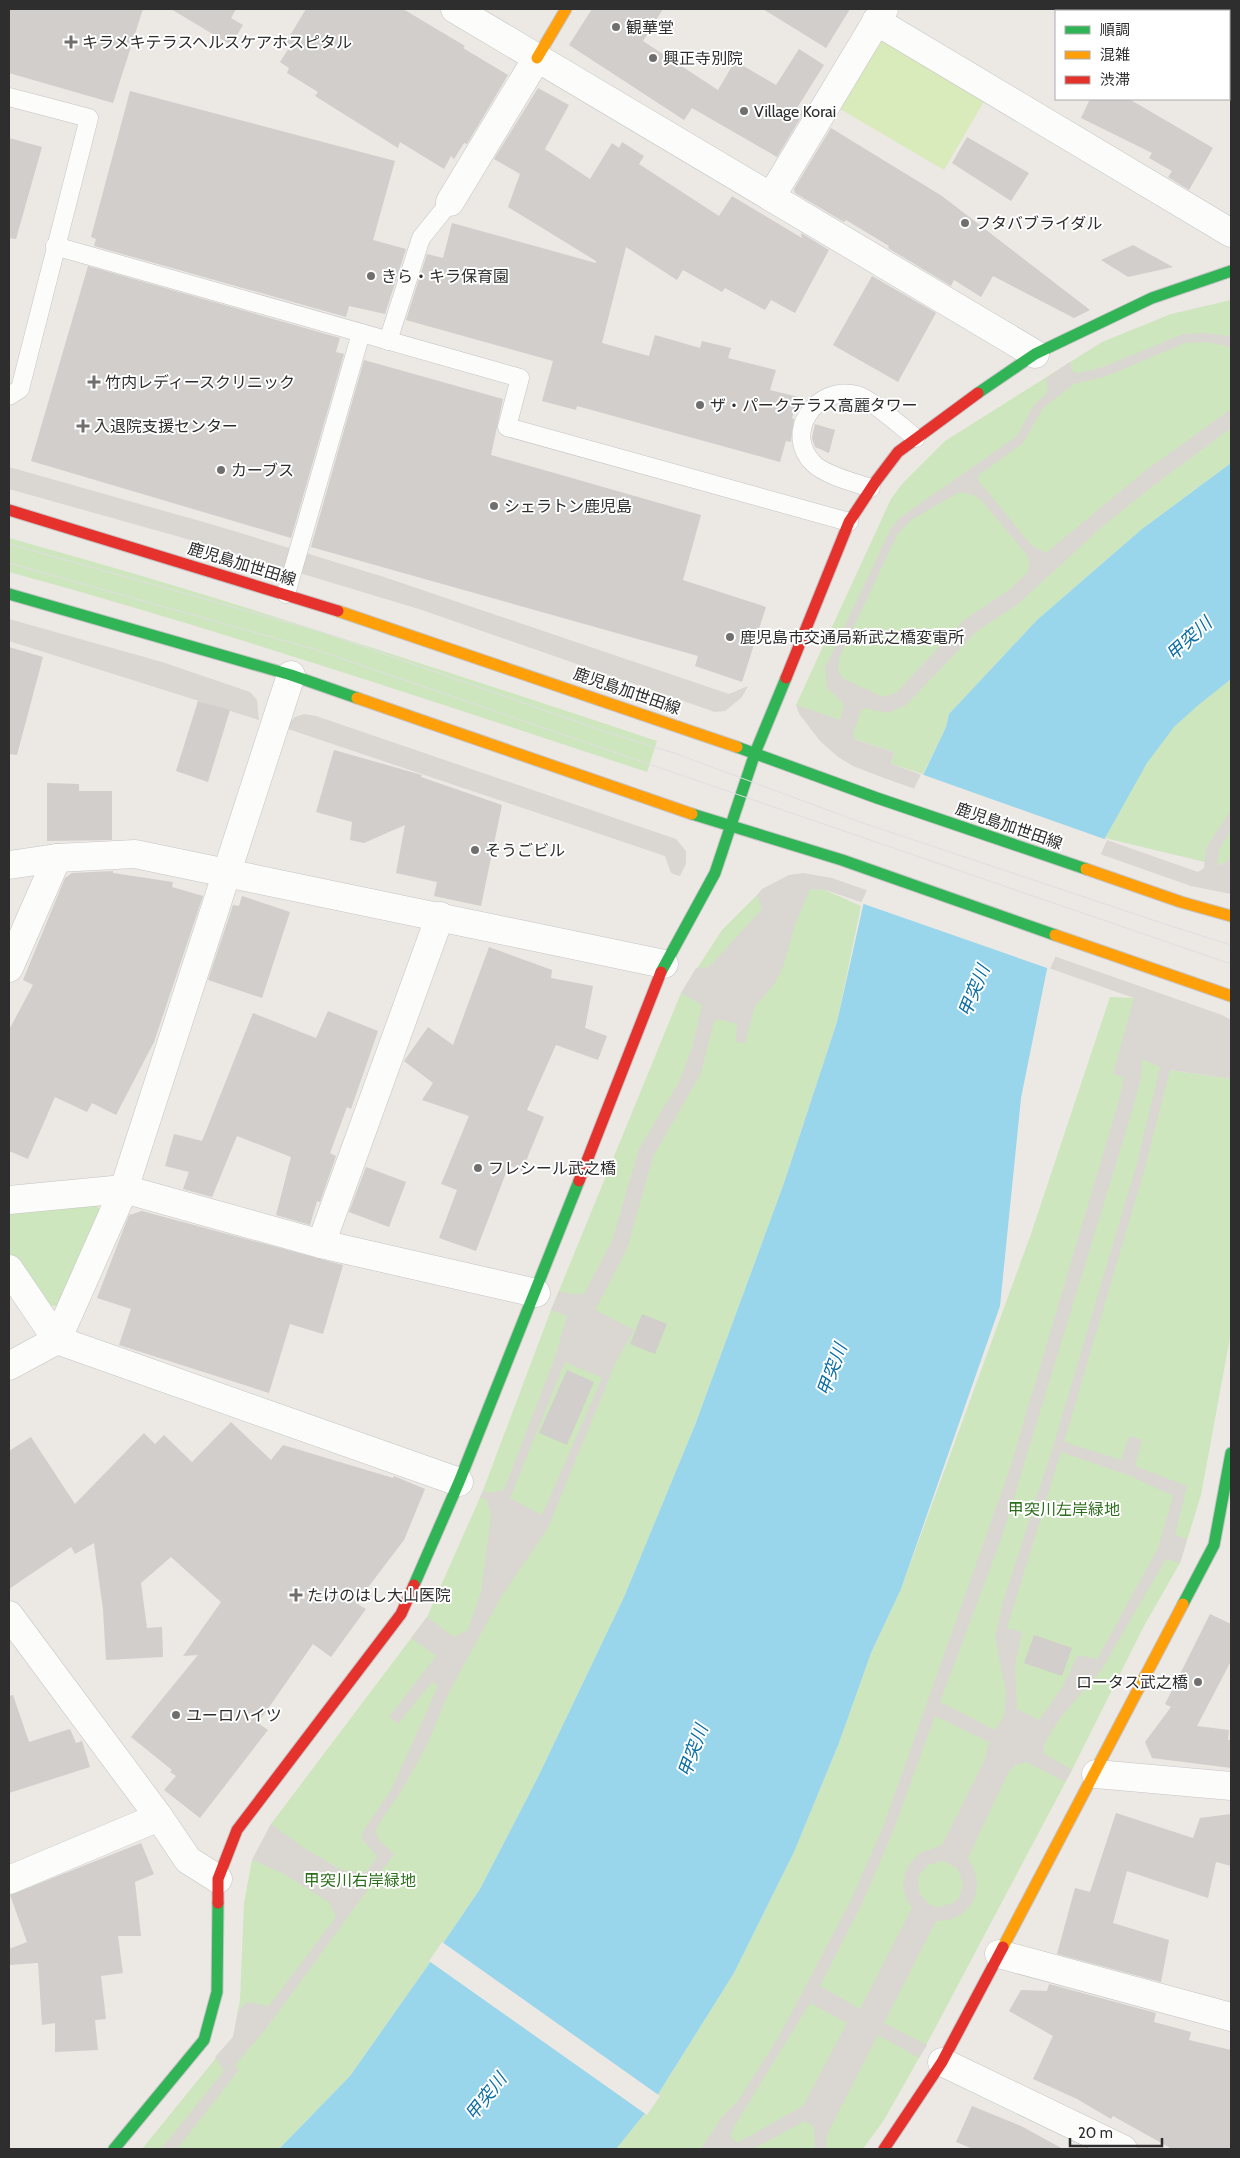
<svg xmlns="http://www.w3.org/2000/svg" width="1240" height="2158" font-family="Cabin,'Noto Sans JP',sans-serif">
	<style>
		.green { fill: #cee6be }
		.pitch { fill: #d9eabb }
		.plaza { fill: #dad6d2; fill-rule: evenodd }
		.water { fill: #99d6ec }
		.pier { fill: #ece8e4 }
		.building { fill: #d1cecb }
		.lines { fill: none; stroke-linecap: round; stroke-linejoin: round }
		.lane-casing { stroke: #c5c4c5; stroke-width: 19 }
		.street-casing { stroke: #c5c4c5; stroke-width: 29 }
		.fast-casing { stroke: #c5c4c5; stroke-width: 13 }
		.slow-casing { stroke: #c5c4c5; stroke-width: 13 }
		.jam-casing { stroke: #c5c4c5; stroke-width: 13 }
		.lane { stroke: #fcfcfb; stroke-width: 18 }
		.street { stroke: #fcfcfb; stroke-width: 28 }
		.fast { stroke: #30b455; stroke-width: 11 }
		.slow { stroke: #ff9f0a; stroke-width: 11 }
		.jam { stroke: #e5322d; stroke-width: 11 }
		.tram { stroke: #dfdfe1; stroke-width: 1 }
		.poi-dot { fill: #706f6e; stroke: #fff; stroke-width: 2 }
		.labels { text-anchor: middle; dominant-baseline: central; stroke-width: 4; stroke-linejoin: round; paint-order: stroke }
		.poi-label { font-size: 16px; fill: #2e2e2e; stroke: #fff; text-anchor: start }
		.street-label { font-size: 16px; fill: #2e2e2e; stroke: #fff }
		.park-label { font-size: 16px; fill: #2c6e1b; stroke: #fff }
		.water-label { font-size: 18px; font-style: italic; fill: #0d6fa3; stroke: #fff }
	</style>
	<rect width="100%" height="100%" fill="#ece8e4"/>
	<g class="green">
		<path d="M1231,300V463L1142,529L1037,620L949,714L946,727L923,774L891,764L894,752L844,736L800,715L796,705L891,499L902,484L945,441L1102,342L1171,314Z"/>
		<path d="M9,538C227,598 442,670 657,741L647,772C435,702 224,631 9,572Z"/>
		<path d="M1231,679V854L1227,862L1217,865L1105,838C1126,800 1145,759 1175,726C1192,708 1212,694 1231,679Z"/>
		<path d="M810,889L825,890L861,906L837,1022L784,1183L695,1425L624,1597L538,1777L480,1889L431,1961L350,2076L279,2149H142L233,2037L240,2000L244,1903L252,1860L271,1824L427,1617L482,1493L551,1310L681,993L722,930L757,895Z"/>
		<path d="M1110,997L1134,998L1142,1059L1170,1070L1231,1079V1332L1201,1495L1180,1563L1144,1626L1072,1770L923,2051L884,2120L863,2149H616L650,2107L734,1973L794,1852L839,1743L871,1653L901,1589L1031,1234Z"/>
		<path d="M93,1200L100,1210L57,1306H42L9,1256V1211Z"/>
	</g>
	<path class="pitch" d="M886,39L986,98L944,170L835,106L872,42Z"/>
	<g class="plaza">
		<path d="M1207,333L1228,336L1231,334V347L1207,342L1185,343L1107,376L1074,384L1043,408L1023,443L979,475L978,480L1032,546L1046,553L1145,471L1231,409V428L1154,485L1103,526L1019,603L976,632L905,706L887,713L865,708L861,710L853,735L856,740L894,752L891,764L1198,872L1204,868L1206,848L1231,810V831L1220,847L1217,865L1227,862L1231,854V894L1191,886L884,778L853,766L838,757L820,741L800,715L796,705L840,720L844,704L827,688L825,668L890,530L898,519L1017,436L1033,406L1046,394L1048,386L1045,379L1070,362L1073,372L1079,373L1103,367L1183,334ZM960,492L974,495L981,500L1027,555L1029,561L1028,572L1009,590L964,620L896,693L883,697L844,679L838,671L839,658L897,535L911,520Z"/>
		<path d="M9,467L214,525L384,577L729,694L748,686L742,697L725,711L715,712L422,610L187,539L9,489Z"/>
		<path d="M9,619L162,662L250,692L257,700L259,720L9,641Z"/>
		<path d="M304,714L316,716L676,839L686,851V864L680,876L676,875L671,873L665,856L285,728L295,717Z"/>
		<path d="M803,873L832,878L1222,1015L1231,1020V1079L1170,1070L1145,1168L1064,1442L1121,1460L1129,1436L1142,1440L1135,1466L1187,1486L1175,1535L1187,1539L1180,1563L1166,1559L1102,1669L1060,1718L1045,1743L1043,1753L1072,1770L1065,1782L1027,1762L1016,1765L1009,1771L968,1858L974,1869L977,1882L976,1895L970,1906L961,1915L949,1920L936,1921L884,2023L927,2045L919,2058L878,2035L827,2134L826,2149H815L814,2127L805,2121L753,2149H701L721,2118L738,2101L779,2036L850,1902L883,1827L1010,1468L1119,1100L1124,1077L1113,1074L1134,998L826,890L810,889L795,924L784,964L775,983L755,1006L745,1043L736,1042L737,1024L719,1019L714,1022L701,1073L653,1157L627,1249L595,1310L634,1330L615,1364L548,1528L501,1597L449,1692L427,1745L402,1790L378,1825L376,1832L379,1840L394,1854L265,2030L235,2065L239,2070L177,2149H161L224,2071L215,2057L233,2037L238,2012L247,2002L269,2006L336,1917L329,1902L282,1873L252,1860L271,1824L304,1848L341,1870L366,1873L377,1856L362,1839V1833L392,1788L438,1686L432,1682L398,1724L389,1717L436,1656L411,1638L427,1617L454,1637L468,1630L481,1592L491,1515L487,1500L480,1497L483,1491L490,1493L504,1490L555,1357L567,1316L551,1310L559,1291L571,1294H584L612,1241L639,1149L680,1080L692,1047L702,1005L681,993L696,968L709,967L762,909L757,895L762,889L789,875ZM1142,1059L1160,1067L1137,1163L1054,1443L1002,1605L995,1637L1006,1693L1004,1716L995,1730L940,1702L1002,1537L1022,1471L1134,1105L1141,1077ZM565,1362L602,1378L542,1515L510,1498ZM1061,1452L1131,1476L1173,1496L1158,1548L1097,1659L1078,1655L1063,1686L1039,1720L1017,1709L1015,1667L1022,1632L1007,1628ZM935,1716L989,1742L985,1759L942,1845L920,1853L911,1862L905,1873L903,1886L906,1899L912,1908L860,2009L820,1986L861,1906L894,1829ZM943,1861L957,1868L963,1883L959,1898L953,1903L938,1907L930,1905L919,1893L918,1877L928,1865ZM810,2003L847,2023L803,2106L737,2143L730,2136L735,2125Z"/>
	</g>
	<path class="water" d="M1231,463V679L1196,707L1174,727L1147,763L1105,838L1047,969L1021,1098L1000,1306L901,1589L871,1653L839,1743L794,1852L734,1973L650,2107L616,2149H279L350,2076L431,1961L480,1889L538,1777L624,1597L695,1425L784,1183L837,1022L865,897L946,727L949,714L1037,620L1142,529Z"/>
	<g class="pier">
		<path d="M921,774L1107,840L1050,969L861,903Z"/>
		<path d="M442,1942L660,2096L647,2115L429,1961Z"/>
	</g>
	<g class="building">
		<path d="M9,9H143L113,103L9,73Z"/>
		<path d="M171,9H236L231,18L243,25L231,45Z"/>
		<path d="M306,9H403L465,46L463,48L508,75L467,144L464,143L454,159L451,156L444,169L400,142L398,148L315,96L318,92L287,73L289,68L280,62L291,45L286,42Z"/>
		<path d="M592,9H663L643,41L718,90L735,61L776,85L799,49L824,65L797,108L804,112L777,157L692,108L684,120L569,45Z"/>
		<path d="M763,9H850L826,48Z"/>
		<path d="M538,88L569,105L545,149L590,179L612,143L619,148L622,142L644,156L639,164L719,216L732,196L802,238L801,233L829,250L795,313L771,300L765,310L725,288L722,292L683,270L677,280L626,247L602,343L649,356L655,335L700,348L702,341L731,348L728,358L776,370L770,390L798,397L792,418L794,419L791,442L786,441L780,462L577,406L576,410L542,401L553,361L406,320L427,254L443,258L452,223L596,263V261L508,207L520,174L494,159Z"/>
		<path d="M130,91L395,161L373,240L406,249L385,314L349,306L346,317L94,246L96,239L91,237Z"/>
		<path d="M1090,99H1129L1213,148L1189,190L1168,177L1172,171L1149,158L1152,153L1081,118Z"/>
		<path d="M831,128L942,196L1090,310L1074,318L993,276L981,297L954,280L951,286L888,248L889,246L846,220L844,222L795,193L794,189Z"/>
		<path d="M967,137L1029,173L1011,201L952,163Z"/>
		<path d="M9,138L42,147L16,239L9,238Z"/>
		<path d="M1133,245L1173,267L1128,277L1101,260Z"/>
		<path d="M88,266L340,338L336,352L344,354L291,538L31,461Z"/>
		<path d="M872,276L936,313L898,382L833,345Z"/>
		<path d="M364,360L503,399L491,455L701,515L683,580L766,607L742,682L695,666L698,656L311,547Z"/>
		<path d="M815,424L835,430L829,453L815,447L812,438Z"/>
		<path d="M9,647L43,657L17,755L9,754Z"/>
		<path d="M198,701L230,710L208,782L176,771Z"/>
		<path d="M334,750L422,775L421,777L502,805L481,906L434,896L437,882L396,873L405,825L364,843L350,840L352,822L316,812Z"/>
		<path d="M47,783L79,784V791H112V840L47,841Z"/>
		<path d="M113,871V873L173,882L172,887L203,896L154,1042L116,1115L92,1103L87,1112L55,1097L28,1159L9,1151V1030L33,985L23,980L65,878L72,873Z"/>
		<path d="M242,896L290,912L262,998L208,980L233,905L239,906Z"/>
		<path d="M489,947L552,970L551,978L593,986L585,1028L607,1036L598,1060L556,1045L527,1110L544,1117L522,1171L509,1165L476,1251L439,1238L457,1190L441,1184L469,1116L422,1100L433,1083L404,1061L428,1027L453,1045Z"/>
		<path d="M328,1011L378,1031L351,1109L347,1107L330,1153L336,1156L320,1202L317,1201L310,1225L276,1215L291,1157L237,1136L212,1197L183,1189L189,1172L165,1166L174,1134L202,1141L253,1013L316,1038Z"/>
		<path d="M366,1167L406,1182L389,1227L349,1212Z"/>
		<path d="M142,1211L343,1265L323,1334L290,1324L269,1393L119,1345L131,1309L97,1298L129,1215Z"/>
		<path d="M642,1314L667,1324L655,1354L630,1344Z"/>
		<path d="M567,1370L594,1382L567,1445L539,1433Z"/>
		<path d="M231,1422L271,1460L283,1445L393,1478L394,1476L425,1489L404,1540L356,1603L366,1609L331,1657L313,1644L258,1723L268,1730L200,1818L164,1790L176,1776L170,1772L172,1770L131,1737L198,1655L183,1656L221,1602L171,1557L141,1583L147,1628L162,1627L163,1657L106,1660L103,1610L94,1543L75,1554L71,1547L9,1589V1451L31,1437L75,1504L144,1433L155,1444L164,1435L192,1462Z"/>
		<path d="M1210,1614L1231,1624V1661L1197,1726L1229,1730L1228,1740H1231V1768L1152,1758L1145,1742L1171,1707L1165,1704Z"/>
		<path d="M1034,1635L1072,1648L1062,1676L1024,1663Z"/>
		<path d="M13,1695L29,1742L70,1729L76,1743L82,1741L90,1767L9,1793V1696Z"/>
		<path d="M1116,1813L1193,1838L1200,1818L1231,1814V1866L1216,1862L1208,1898L1127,1871L1113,1923L1169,1940L1161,1982L1057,1954L1075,1888L1090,1892Z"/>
		<path d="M141,1843L154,1874L135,1882L141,1936H118L123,1973L101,1976L106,2019L95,2020L98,2050L55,2052V2023L42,2025L38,1963L9,1965V1949L27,1942L10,1895Z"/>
		<path d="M1049,1984L1156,2013L1154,2022L1191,2032L1189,2040L1231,2050V2149H1172L1113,2116L1111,2119L1077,2099L1033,2079L1053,2036L1009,2011L1021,1990L1047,1991Z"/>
		<path d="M972,2106L1021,2126L1063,2149H973L956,2142Z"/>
	</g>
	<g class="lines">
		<defs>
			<g id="lane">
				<path d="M9,97L89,118L20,389L9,396"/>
				<path d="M55,246L520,378L507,427L849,522"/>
				<path d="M388,341L421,238L450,202"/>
				<path d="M871,488C856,483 825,475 814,464C782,434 816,384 857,395C871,399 903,428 916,438"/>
				<path d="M286,594L361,333"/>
			</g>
			<g id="street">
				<path d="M455,9L1035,354"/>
				<path d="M876,21L1231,233"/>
				<path d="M771,197L884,9"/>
				<path d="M450,202L537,58"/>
				<path d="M9,865L57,858L135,854L664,964"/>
				<path d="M9,968L57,858"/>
				<path d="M9,1200L124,1189L321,1244L536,1293"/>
				<path d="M321,1244L440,916"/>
				<path d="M9,1269L57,1340L459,1482"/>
				<path d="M9,1366L57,1340L124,1189L291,675"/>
				<path d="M9,1615L159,1817L188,1860L218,1879"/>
				<path d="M1096,1774L1231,1786"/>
				<path d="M9,1880L159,1817"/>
				<path d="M999,1954L1231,2017"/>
				<path d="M942,2062L1123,2149"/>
			</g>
			<g id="fast">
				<path d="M978,393L1035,354L1152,298L1231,271"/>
				<path d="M9,594L291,675L357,698"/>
				<path d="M737,747L877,798L1086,869"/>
				<path d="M692,814L842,860L1055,935"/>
				<path d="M661,972L715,873L755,753L786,678"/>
				<path d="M414,1585L459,1482L579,1181"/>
				<path d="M1183,1604L1214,1545L1231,1453"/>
				<path d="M114,2149L204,2040L217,1992L218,1903"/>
			</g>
			<g id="slow">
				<path d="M537,58L566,9"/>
				<path d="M338,611L737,747"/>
				<path d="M357,698L692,814"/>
				<path d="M1086,869L1181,902L1231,916"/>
				<path d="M1055,935L1231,996"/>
				<path d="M1003,1947L1183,1604"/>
			</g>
			<g id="jam">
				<path d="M9,510L338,611"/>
				<path d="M786,678L849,522L876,481L898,452L978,393"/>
				<path d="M579,1181L661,972"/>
				<path d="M218,1903V1879L237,1830L401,1614L414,1585"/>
				<path d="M884,2149L942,2062L1003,1947"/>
			</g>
		</defs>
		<use href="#lane" class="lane-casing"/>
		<use href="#street" class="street-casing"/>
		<use href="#fast" class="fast-casing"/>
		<use href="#slow" class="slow-casing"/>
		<use href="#jam" class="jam-casing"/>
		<use href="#lane" class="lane"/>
		<use href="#street" class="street"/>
		<use href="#fast" class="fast"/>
		<use href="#slow" class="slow"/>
		<use href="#jam" class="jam"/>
		<g class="tram">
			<path d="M9,544L322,632L606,732L674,753L860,822L1171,926L1231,945"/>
			<path d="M9,563L317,650L1231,964"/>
		</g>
	</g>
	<g class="poi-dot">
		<circle cx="616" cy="27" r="5"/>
		<path d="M68.5 34.5h5v5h5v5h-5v5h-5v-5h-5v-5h5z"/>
		<circle cx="653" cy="58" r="5"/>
		<circle cx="744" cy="111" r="5"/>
		<circle cx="965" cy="223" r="5"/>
		<circle cx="371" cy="276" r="5"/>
		<path d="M91.5 374.5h5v5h5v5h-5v5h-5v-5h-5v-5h5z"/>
		<circle cx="700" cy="405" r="5"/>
		<path d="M80.5 418.5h5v5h5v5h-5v5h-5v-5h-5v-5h5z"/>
		<circle cx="221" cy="470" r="5"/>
		<circle cx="494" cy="506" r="5"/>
		<circle cx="730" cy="637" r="5"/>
		<circle cx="475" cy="850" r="5"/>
		<circle cx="478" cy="1168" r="5"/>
		<path d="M293.5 1587.5h5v5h5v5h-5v5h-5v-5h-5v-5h5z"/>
		<circle cx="1198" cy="1682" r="5"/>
		<circle cx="176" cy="1715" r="5"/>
	</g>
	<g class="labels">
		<g class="poi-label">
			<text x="626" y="27">観華堂</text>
			<text x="82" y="42">キラメキテラスヘルスケアホスピタル</text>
			<text x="663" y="58">興正寺別院</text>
			<text x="754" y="111">Village Korai</text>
			<text x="975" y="223">フタバブライダル</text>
			<text x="381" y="276">きら・キラ保育園</text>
			<text x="105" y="382">竹内レディースクリニック</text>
			<text x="710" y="405">ザ・パークテラス高麗タワー</text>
			<text x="94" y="426">入退院支援センター</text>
			<text x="231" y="470">カーブス</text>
			<text x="504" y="506">シェラトン鹿児島</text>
			<text x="740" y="637">鹿児島市交通局新武之橋変電所</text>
			<text x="485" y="850">そうごビル</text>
			<text x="488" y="1168">フレシール武之橋</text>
			<text x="307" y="1595">たけのはし大山医院</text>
			<text x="1188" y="1682" text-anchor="end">ロータス武之橋</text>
			<text x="186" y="1715">ユーロハイツ</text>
		</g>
		<g class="street-label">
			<text transform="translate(242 564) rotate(17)">鹿児島加世田線</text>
			<text transform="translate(627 691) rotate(19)">鹿児島加世田線</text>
			<text transform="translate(1009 826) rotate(19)">鹿児島加世田線</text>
		</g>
		<g class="park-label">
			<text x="1064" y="1509">甲突川左岸緑地</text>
			<text x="360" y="1880">甲突川右岸緑地</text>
		</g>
		<g class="water-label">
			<text transform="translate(1189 639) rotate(-43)">甲突川</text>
			<text transform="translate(974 991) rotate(-68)">甲突川</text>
			<text transform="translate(832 1370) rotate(-70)">甲突川</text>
			<text transform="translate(693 1751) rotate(-70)">甲突川</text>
			<text transform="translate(486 2097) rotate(-52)">甲突川</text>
		</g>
	</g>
	<rect width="1240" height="2158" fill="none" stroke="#2e2e2e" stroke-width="20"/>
	<rect x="1055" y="10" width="175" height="90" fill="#ffffff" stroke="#ababab"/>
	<rect x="1065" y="26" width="25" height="8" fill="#30b455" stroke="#ababab"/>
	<text x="1100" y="35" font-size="15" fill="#2e2e2e">順調</text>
	<rect x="1065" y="51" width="25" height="8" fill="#ff9f0a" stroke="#ababab"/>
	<text x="1100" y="60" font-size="15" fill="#2e2e2e">混雑</text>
	<rect x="1065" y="76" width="25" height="8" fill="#e5322d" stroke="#ababab"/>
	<text x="1100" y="85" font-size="15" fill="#2e2e2e">渋滞</text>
	<path d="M1070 2138v8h92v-8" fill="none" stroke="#2e2e2e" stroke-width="2.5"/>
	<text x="1078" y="2138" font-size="15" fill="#2e2e2e" stroke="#ffffff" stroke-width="4" paint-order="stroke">20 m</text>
</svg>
